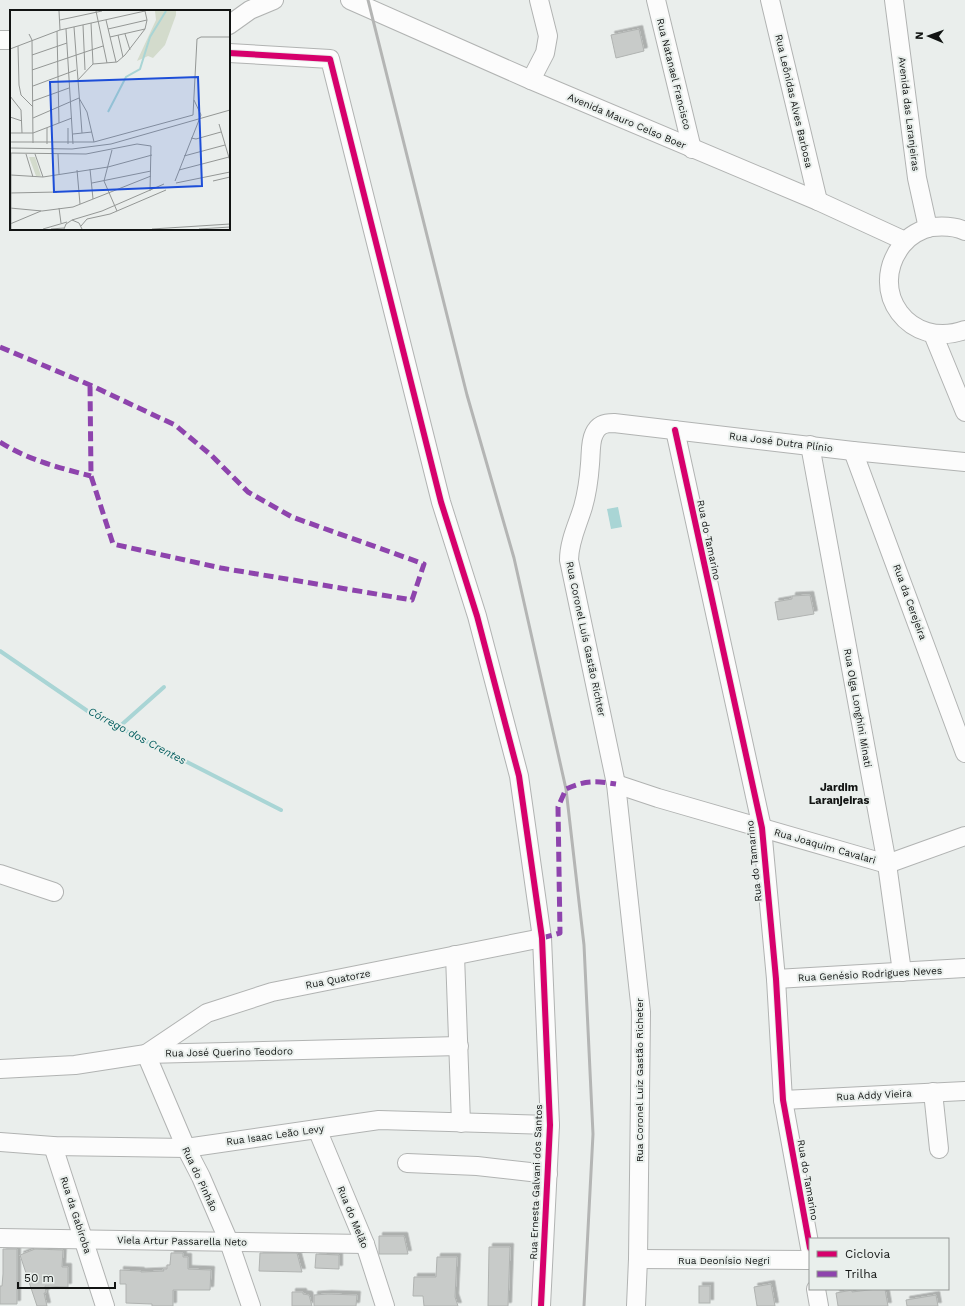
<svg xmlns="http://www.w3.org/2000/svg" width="965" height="1306" font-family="'Work Sans',sans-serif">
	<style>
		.water { fill: #a9d5d5 }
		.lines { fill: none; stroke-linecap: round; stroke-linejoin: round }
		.stream { stroke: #a9d5d5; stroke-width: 4 }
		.building { fill: #c8cbc9; stroke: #b0b3b1; filter: url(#shadow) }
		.minor-casing { stroke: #b1b3b2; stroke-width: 20 }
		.minor { stroke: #fcfcfc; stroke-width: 18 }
		.rail { stroke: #b4b5b4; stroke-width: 3 }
		.quiet { stroke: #8e44ad; stroke-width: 5; stroke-dasharray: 10 5; stroke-linecap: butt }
		.cycleway-casing { stroke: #e9efec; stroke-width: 8 }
		.cycleway { stroke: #d6006c; stroke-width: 6 }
		.labels { text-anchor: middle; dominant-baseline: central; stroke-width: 4; stroke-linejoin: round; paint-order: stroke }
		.street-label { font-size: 10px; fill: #121413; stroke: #e9efec }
		.water-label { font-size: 11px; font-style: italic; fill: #005b5d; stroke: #e9efec }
		.neighbourhood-label { font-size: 11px; font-weight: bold; fill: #121413; stroke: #e9efec }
		.inset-river { fill: none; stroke: #a9d5d5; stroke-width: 2 }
		.inset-road { fill: none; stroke: #949795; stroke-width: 1 }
		.view { fill: #1d4ed8; fill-opacity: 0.15; stroke: #1d4ed8; stroke-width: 2 }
		.inset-edge { fill: none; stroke: #121413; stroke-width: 2 }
	</style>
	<defs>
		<filter id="shadow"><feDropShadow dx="3.5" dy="-3.5" stdDeviation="0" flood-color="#0004"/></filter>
	</defs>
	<rect width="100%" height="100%" fill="#eaeeec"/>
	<path class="water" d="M618,507L622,527L611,529L607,509Z"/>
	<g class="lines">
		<g class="stream">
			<path d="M0,651L89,712L281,810"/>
			<path d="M119,727L164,687"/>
		</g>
	</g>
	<g class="building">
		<path d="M639,29L644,51L616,58L611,35Z"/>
		<path d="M810,595L814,614L778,620L775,602L792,599V596Z"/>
		<path d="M379,1236H404L408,1254H379Z"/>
		<path d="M489,1247H510L508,1306H488Z"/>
		<path d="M3,1249H17V1304H0V1286H2L3,1274Z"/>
		<path d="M35,1249L63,1250L62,1267H68V1287L45,1286L46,1293H44L47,1306H37L20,1255Z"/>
		<path d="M171,1253H183V1257H188V1269L211,1270L210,1290H173V1306H152V1304L126,1303V1284H120V1270L141,1271V1272L164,1271L163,1269H167V1265H170Z"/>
		<path d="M260,1253H297L302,1272L259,1271Z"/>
		<path d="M316,1254L339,1255V1269L315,1268Z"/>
		<path d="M437,1257H457L455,1297L458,1306H424L423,1296H413L414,1277H436Z"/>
		<path d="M771,1284L775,1306H757L754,1287Z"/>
		<rect x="699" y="1286" width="11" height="17"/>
		<path d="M877,1289H885L888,1306H838L836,1293L852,1290V1292Z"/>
		<path d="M292,1292H303V1294L309,1295L312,1306H292Z"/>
		<path d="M328,1294L357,1295L356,1306H314V1295Z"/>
		<path d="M936,1295L938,1306H907L906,1300Z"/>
	</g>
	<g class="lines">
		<defs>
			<g id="minor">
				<path d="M350,0L531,80L818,201L905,241"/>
				<path d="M656,0L692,149"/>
				<path d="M770,0L818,201"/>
				<path d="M894,0L917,178L928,228"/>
				<path d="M229,25L250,10L274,0"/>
				<path d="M0,40H11"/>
				<path d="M229,53L330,59L441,502L477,616L519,776L542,938L550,1125L541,1306"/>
				<path d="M531,80L545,53L548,36L539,0"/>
				<path d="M965,231C955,226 943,226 932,227C921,229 909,236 902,245C866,292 910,350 965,330"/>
				<path d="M933,334L965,412"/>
				<path d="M675,430L762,828L776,979L783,1100L810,1248"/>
				<path d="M810,445L887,864L902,972"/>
				<path d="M853,451L965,753"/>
				<path d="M616,784L658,798L887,864L965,836"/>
				<path d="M0,874L54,892"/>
				<path d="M455,955L461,1123"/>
				<path d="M776,979L965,968"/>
				<path d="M0,1069L75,1065L146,1054L459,1046"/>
				<path d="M933,1092L939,1149"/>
				<path d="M783,1100L965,1091"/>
				<path d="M317,1129L365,1244L385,1306"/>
				<path d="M0,1142L53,1146L186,1148L379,1120L550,1125"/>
				<path d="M53,1146L105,1306"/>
				<path d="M407,1163L477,1166L548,1174"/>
				<path d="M0,1238L365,1244"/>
				<path d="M638,1259L810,1260"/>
				<path d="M816,1289L819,1306"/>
				<path d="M251,1306L229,1242L201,1177L186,1148L146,1054L207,1013L272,992L542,938"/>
				<path d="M636,1306L638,1259L641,1012L616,784L569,560C569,541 578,524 583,507C587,493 589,478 590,464C591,454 590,442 594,434C598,425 604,423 614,423L853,451L965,462"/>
			</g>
		</defs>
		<use href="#minor" class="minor-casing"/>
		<use href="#minor" class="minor"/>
		<path class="rail" d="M368,0L467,395L514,558L566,789L584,945L593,1134L584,1306"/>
		<g class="quiet">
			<path d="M0,347L90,385L175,425L211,455L248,492L292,517L424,564L412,600L221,568L113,544L91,476L90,385"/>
			<path d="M0,442C28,460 60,468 91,476"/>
			<path d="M542,938L560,933L558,807L566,789C586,780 595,781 616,784"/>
		</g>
		<defs>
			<g id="cycleway">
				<path d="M229,53L330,59L441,502L477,616L519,776L542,938L550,1125L541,1306"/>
				<path d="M675,430L762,828L776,979L783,1100L810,1248"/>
			</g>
		</defs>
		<use href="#cycleway" class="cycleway-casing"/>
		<use href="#cycleway" class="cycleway"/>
	</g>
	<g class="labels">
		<g class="street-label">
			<text transform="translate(674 74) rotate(76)">Rua Natanael Francisco</text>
			<text transform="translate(794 101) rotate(77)">Rua Leônidas Alves Barbosa</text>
			<text transform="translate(909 114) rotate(83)">Avenida das Laranjeiras</text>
			<text transform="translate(627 121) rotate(23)">Avenida Mauro Celso Boer</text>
			<text transform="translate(781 442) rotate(7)">Rua José Dutra Plínio</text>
			<text transform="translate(709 540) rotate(78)">Rua do Tamarino</text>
			<text transform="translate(910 602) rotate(70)">Rua da Cerejeira</text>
			<text transform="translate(586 639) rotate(78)">Rua Coronel Luís Gastão Richter</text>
			<text transform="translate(858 708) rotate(80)">Rua Olga Longhini Minati</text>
			<text transform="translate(825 846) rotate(16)">Rua Joaquim Cavalari</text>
			<text transform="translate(754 861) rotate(-96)">Rua do Tamarino</text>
			<text transform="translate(870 974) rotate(-3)">Rua Genésio Rodrigues Neves</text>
			<text transform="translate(338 979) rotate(-11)">Rua Quatorze</text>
			<text transform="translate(229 1052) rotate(-1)">Rua José Querino Teodoro</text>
			<text transform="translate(639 1080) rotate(-90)">Rua Coronel Luiz Gastão Richeter</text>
			<text transform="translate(874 1095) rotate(-3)">Rua Addy Vieira</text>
			<text transform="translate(275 1135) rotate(-8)">Rua Isaac Leão Levy</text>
			<text transform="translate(200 1179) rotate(65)">Rua do Pinhão</text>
			<text transform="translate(808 1180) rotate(80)">Rua do Tamarino</text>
			<text transform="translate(536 1182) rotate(-88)">Rua Ernesta Galvani dos Santos</text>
			<text transform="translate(76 1215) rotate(72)">Rua da Gabiroba</text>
			<text transform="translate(353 1217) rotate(68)">Rua do Melão</text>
			<text transform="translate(182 1241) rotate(1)">Viela Artur Passarella Neto</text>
			<text x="724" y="1260">Rua Deonísio Negri</text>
		</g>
		<g class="water-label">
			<text transform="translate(137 736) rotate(28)">Córrego dos Crentes</text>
		</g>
		<g class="neighbourhood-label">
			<text x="839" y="787">Jardim<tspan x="839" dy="13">Laranjeiras</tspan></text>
		</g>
	</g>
	<g transform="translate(10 10)">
		<rect width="220" height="220" fill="#eaeeec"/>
		<path d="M145,1H166V5L155,35L143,48L138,46L127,51L146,10ZM19,147H25L31,166H26Z" fill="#d3dbcc"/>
		<path class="inset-river" d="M98,102L116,67L130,59L140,27L156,1"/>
		<path class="inset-road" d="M49,1L50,20M86,1L97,53M50,10L92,1M96,10L106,52M81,13L83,54M73,15L75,60M64,17L72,123M56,19L63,134M98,19L137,10M47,21L49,113M19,24L22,30L23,133M115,24L120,40M108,25L113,47M100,27L135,19M8,36L9,75L11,85L23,97M0,39L50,20L135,1M22,45L57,33M22,60L93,36M67,71L83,54L107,52L115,45L135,19L137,10L135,1M23,76L66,60M0,86L11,100L12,123M23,91L59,78M0,107L12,111M23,108L69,88L77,102L84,132M209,114L220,151M0,123H23L62,108M63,124L82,122M181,128L186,129L211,122M0,132H84L183,105L187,29L191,27H220M37,134V118M58,134V118M0,138L62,139L101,134L220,100M102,140L94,171L107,201M0,143L76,144L127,134L141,136L140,181M1,143V219M16,144L23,167M25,144L33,167M48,144L49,164M174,146L215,135M80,159L83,189M67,160L70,194M169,160L219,147M1,165L33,167L98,157L142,145M165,171L191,105L184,90M203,171L220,167M82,173L141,161M166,173L220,162M0,183L47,182M0,198L32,201L63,197L141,166M49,198L51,213M62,210L92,201L154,174M0,214L31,201M71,216L77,209L100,204L156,180M33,219L57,212M41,219L54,218M54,219L56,214L62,210L69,213L72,219M142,219L220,214M189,219L220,217"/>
		<path class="view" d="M188,67L192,176L44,182L40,72Z"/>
		<rect width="220" height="220" class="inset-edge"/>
	</g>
	<rect x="809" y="1238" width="140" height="52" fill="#e9efec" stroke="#939795"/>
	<rect x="817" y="1251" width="20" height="6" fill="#d6006c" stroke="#939795"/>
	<text x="845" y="1258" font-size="12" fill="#121413">Ciclovia</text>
	<rect x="817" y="1271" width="20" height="6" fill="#8e44ad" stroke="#939795"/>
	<text x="845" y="1278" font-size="12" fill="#121413">Trilha</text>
	<g transform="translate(929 36) rotate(272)" stroke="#e9efec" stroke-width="3" paint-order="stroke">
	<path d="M0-3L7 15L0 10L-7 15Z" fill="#121413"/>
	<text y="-6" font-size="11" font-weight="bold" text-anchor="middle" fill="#121413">N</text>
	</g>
	<path d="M18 1282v6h97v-6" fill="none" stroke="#121413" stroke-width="2"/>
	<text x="24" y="1282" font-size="12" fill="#121413" stroke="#e9efec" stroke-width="3" paint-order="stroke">50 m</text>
</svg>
